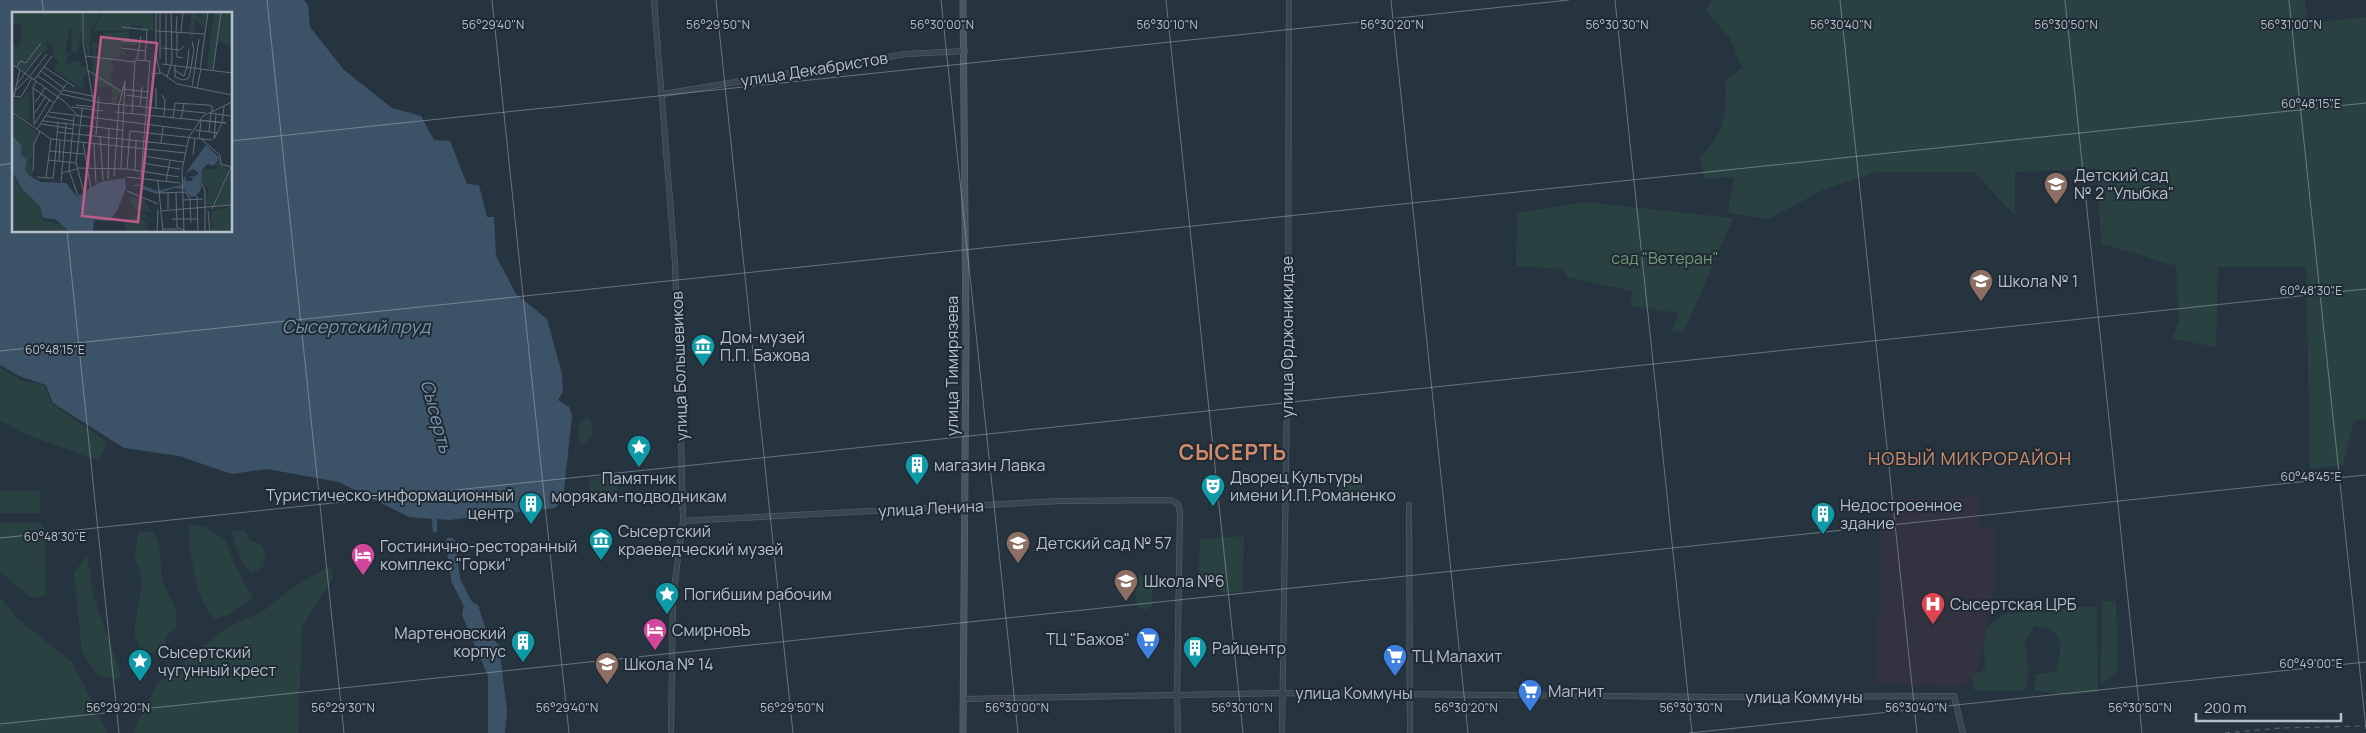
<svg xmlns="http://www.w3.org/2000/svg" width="2366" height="733" font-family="Manrope,sans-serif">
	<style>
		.medical { fill: #323240 }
		.green { fill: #294241 }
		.water { fill: #3c5367; fill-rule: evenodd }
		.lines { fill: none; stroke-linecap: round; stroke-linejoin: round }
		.river { stroke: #3c5367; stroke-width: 9 }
		.tertiary-casing { stroke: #58636d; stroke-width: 6 }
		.secondary-casing { stroke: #58636d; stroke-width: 7 }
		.tertiary { stroke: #3a454f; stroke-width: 5 }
		.secondary { stroke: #485562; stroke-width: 5.5 }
		.rail { stroke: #5c6a76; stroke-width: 1; stroke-dasharray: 5 5; stroke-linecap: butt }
		.ticks { fill: none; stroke: #b7c0ca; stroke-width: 1; stroke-opacity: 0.45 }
		.labels { text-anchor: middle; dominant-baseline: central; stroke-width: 4; stroke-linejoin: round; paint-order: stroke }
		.street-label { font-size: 16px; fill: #b7c0ca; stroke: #1f2a34 }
		.poi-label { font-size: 16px; fill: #b7c0ca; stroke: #1f2a34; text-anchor: start }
		.park-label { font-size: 16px; fill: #6f9a74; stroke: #1f2a34 }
		.water-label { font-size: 18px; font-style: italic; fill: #7894ab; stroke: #1f2a34 }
		.neighbourhood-label { font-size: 18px; letter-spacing: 1px; fill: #d28c69; stroke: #1f2a34 }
		.district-label { font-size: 21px; font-weight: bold; letter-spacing: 1px; fill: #d28c69; stroke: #1f2a34 }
		.inset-road { fill: none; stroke: #606c77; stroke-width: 1 }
		.view { fill: #be5b87; fill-opacity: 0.15; stroke: #be5b87; stroke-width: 2.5 }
		.inset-edge { fill: none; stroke: #b7c0ca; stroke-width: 2.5 }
		.ticks-label { font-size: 12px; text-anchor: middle; fill: #b7c0ca; stroke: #1f2a34; stroke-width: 4; stroke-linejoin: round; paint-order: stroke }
	</style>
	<rect width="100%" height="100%" fill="#26343f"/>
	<path class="medical" d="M1980,497L1978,526L1995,528L1997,580L1978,670L1964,686L1876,684L1880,540L1896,499Z"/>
	<g class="green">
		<path d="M1712,0H2305L2307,23L2366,17V419L2354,421L2343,465L2310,469L2306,266L2218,267L2216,347L2172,339L2179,321L2176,266L2106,245H2101L2097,169L2015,172V216L1974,172H1877L1823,190L1769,219L1728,213L1734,177L1705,179L1699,157C1726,136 1726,110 1726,79L1742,68L1730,38L1706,11Z"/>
		<path d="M1585,202L1733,218L1684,332L1672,331L1679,313L1631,306L1632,291L1566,277L1563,269L1516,266L1517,213Z"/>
		<path d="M0,367L21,380L44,385L51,403L107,442L99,461L25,434L0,420Z"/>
		<path d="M588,418L591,421L593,436L581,445L578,437L580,423Z"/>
		<path d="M617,474L619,502L591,503L589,478Z"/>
		<path d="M1341,478L1364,479L1365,490L1360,493L1338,492L1337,482Z"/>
		<path d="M40,490V513H0V491Z"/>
		<path d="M0,523H41L44,527L46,595L31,598L0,571Z"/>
		<path d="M188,525L205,526L226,541L233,562L253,598L228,615L216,619C195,605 190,550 188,525Z"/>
		<path d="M244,530L250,541L261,544L266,552L263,567L252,573C240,564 236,545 231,531Z"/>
		<path d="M138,532H154C164,553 158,559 163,579C168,600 179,602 176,628L166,636V646L154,653L141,652L134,632L141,589L140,572L135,556Z"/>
		<path d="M1244,536L1243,591L1224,593L1215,587L1198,588L1200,539Z"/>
		<path d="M87,555L94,597L121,675L118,679L98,676L82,652L74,573Z"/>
		<path d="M330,566L333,577L302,627L298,733H135L133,730L158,683L227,627L262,612L295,586Z"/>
		<path d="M1141,575L1150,577L1151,580L1153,605L1146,610L1137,607L1135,579Z"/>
		<path d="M0,598L18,619L72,662L108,733H0Z"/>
		<path d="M2102,601H2116L2118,670L2101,685Z"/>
		<path d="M2097,606L2098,692L2069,695L2035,691V675L2055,671C2061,659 2065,636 2049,629C2044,627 2039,626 2034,625L2025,644L2029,672L2024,691L1974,690L1972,675L1985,670L1984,646L1987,628L2004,614Z"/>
	</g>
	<g class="water">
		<path d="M0,0H304L308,5L310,27L344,70L392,108L421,116L434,140L450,141L467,184L479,185L487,217H494L496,256L516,294L547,319L562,374L563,392L558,400L569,407L572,416L563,499L555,508L449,520L437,519V532L433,533L432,519L409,517L339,482L267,469L232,474L179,456L124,448L53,403L46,385L19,376L0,365ZM14,14H231V231H14Z"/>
		<path d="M465,598L478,605L485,627L499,646L507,711L505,733H488V676L462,615Z"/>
	</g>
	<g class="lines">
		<path class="river" d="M450,542L456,581L470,608"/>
		<defs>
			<g id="tertiary">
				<path d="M654,0L675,263L681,434L683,521L673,596L671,733"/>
				<path d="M663,94L906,54L965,51"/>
				<path d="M1409,505L1410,733"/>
				<path d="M683,521L1060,501L1171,500L1178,504L1180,512L1177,695L1178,733"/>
				<path d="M963,699L1283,693L1717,697L1954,696L1963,733"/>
				<path d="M1282,733L1288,329L1289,0"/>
			</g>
			<path id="secondary" d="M963,733L966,335L963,0"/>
		</defs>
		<use href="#tertiary" class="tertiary-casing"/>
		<use href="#secondary" class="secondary-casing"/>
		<use href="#tertiary" class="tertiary"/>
		<use href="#secondary" class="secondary"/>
		<path class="rail" d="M2225,733L2281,728L2366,726"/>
	</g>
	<path class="ticks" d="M42,0L44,14M267,0L344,733M492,0L569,733M716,0L793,733M941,0L1018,733M1166,0L1243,733M1391,0L1468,733M1615,0L1692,733M1840,0L1917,733M2065,0L2142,733M2289,0L2366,729M231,141L1569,0M0,165L14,163M67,231L119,733M0,351L2366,103M0,538L2366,289M0,724L2366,475M1689,733L2366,662"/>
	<defs>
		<symbol id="school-pin" viewBox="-11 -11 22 30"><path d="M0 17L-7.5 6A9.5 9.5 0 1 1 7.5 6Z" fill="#8d6e63" stroke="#1f2a34"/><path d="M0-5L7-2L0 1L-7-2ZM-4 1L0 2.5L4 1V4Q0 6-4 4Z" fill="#fff"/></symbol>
		<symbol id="museum-pin" viewBox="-11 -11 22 30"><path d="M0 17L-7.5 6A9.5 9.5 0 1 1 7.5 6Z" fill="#0f9aa8" stroke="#1f2a34"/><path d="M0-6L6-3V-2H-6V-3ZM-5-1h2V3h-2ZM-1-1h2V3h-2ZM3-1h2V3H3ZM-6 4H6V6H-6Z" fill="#fff"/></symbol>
		<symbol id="sight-pin" viewBox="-11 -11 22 30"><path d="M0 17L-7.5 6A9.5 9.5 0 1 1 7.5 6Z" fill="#0f9aa8" stroke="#1f2a34"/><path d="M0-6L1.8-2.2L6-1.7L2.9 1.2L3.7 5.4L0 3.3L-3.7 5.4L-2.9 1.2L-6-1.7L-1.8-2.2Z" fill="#fff"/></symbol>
		<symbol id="building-pin" viewBox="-11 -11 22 30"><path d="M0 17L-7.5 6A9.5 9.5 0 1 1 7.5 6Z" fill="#0f9aa8" stroke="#1f2a34"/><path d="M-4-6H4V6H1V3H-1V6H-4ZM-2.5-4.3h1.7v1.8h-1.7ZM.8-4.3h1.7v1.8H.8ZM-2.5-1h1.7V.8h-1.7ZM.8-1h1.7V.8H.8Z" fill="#fff"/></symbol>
		<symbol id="theatre-pin" viewBox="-11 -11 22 30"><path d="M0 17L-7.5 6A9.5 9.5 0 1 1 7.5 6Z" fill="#0f9aa8" stroke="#1f2a34"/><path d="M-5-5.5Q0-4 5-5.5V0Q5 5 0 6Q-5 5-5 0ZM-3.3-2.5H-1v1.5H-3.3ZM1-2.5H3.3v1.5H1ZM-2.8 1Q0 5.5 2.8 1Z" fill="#fff"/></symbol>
		<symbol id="hotel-pin" viewBox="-11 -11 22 30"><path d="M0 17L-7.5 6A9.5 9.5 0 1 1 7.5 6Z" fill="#d1479c" stroke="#1f2a34"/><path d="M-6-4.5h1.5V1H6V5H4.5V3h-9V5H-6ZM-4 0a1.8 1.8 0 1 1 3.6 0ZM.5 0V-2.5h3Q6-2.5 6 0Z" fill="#fff"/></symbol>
		<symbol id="hospital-pin" viewBox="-11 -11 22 30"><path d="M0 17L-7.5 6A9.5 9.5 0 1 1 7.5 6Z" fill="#e0444e" stroke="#1f2a34"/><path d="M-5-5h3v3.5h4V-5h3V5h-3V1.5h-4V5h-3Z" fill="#fff"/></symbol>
		<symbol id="supermarket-pin" viewBox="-11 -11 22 30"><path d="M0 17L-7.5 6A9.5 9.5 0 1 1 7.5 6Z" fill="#3f7fe0" stroke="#1f2a34"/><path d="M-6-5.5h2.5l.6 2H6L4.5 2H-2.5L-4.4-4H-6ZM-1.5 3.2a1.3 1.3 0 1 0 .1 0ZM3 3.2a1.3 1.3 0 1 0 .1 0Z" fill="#fff"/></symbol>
	</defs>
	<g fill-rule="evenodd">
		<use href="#school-pin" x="2042" y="170" width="28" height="38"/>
		<use href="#school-pin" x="1967" y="267" width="28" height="38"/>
		<use href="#museum-pin" x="689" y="332" width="28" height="38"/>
		<use href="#sight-pin" x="625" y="433" width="28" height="38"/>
		<use href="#building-pin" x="903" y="451" width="28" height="38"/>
		<use href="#theatre-pin" x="1199" y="472" width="28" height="38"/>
		<use href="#building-pin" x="517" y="490" width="28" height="38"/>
		<use href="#building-pin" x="1809" y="500" width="28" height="38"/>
		<use href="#museum-pin" x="587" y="526" width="28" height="38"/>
		<use href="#school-pin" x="1004" y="529" width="28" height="38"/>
		<use href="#hotel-pin" x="349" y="541" width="28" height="38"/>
		<use href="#school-pin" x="1112" y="567" width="28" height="38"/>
		<use href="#sight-pin" x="653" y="580" width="28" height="38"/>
		<use href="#hospital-pin" x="1919" y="590" width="28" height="38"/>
		<use href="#hotel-pin" x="641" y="616" width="28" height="38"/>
		<use href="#supermarket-pin" x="1134" y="625" width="28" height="38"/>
		<use href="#building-pin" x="509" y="628" width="28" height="38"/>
		<use href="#building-pin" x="1181" y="634" width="28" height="38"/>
		<use href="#supermarket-pin" x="1381" y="642" width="28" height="38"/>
		<use href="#sight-pin" x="126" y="647" width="28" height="38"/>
		<use href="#school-pin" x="593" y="650" width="28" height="38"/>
		<use href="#supermarket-pin" x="1516" y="677" width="28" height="38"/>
	</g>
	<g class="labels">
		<g class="street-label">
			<text transform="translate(814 69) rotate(-9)">улица Декабристов</text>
			<text transform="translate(1287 337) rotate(-90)">улица Орджоникидзе</text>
			<text transform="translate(679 366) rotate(-92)">улица Большевиков</text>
			<text transform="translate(952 366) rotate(-90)">улица Тимирязева</text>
			<text transform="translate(931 508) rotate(-3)">улица Ленина</text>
			<text x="1354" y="693">улица Коммуны</text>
			<text x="1804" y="697">улица Коммуны</text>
		</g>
		<g class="poi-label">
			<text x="2074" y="175">Детский сад<tspan x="2074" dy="18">№ 2 "Улыбка"</tspan></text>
			<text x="1998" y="281">Школа № 1</text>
			<text x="720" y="337">Дом-музей<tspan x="720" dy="18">П.П. Бажова</tspan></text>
			<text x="934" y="465">магазин Лавка</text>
			<text x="1230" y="477">Дворец Культуры<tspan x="1230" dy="18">имени И.П.Романенко</tspan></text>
			<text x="639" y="478" text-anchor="middle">Памятник<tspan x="639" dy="18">морякам-подводникам</tspan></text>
			<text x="514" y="495" text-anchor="end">Туристическо-информационный<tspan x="514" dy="18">центр</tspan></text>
			<text x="1840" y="505">Недостроенное<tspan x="1840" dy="18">здание</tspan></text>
			<text x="618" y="531">Сысертский<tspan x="618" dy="18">краеведческий музей</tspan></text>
			<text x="1036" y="543">Детский сад № 57</text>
			<text x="380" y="546">Гостинично-ресторанный<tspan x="380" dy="18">комплекс "Горки"</tspan></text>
			<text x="1144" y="581">Школа №6</text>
			<text x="684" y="594">Погибшим рабочим</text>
			<text x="1950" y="604">Сысертская ЦРБ</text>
			<text x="672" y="630">СмирновЪ</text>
			<text x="506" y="633" text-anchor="end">Мартеновский<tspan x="506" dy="18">корпус</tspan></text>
			<text x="1130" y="639" text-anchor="end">ТЦ "Бажов"</text>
			<text x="1212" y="648">Райцентр</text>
			<text x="158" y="652">Сысертский<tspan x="158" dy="18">чугунный крест</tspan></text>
			<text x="1412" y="656">ТЦ Малахит</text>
			<text x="624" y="664">Школа № 14</text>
			<text x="1548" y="691">Магнит</text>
		</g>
		<g class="park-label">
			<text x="1665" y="258">сад "Ветеран"</text>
		</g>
		<g class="water-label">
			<text x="356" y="326">Сысертский пруд</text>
			<text transform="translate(437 416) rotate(75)">Сысерть</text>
		</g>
		<g class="neighbourhood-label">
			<text x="1970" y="458">НОВЫЙ МИКРОРАЙОН</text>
		</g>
		<g class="district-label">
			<text x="1233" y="452">СЫСЕРТЬ</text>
		</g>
	</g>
	<g transform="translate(12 12)">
		<rect width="220" height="220" fill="#26343f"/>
		<path d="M0,0H70L71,14L65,41L59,40L60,18L58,17L53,40H48L61,42L55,44L54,52L68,48L67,54L75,55L74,64H71L72,78L42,58L47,50L41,44V32L35,30L34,38L12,59L0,51ZM1,12L10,13L8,35L1,34ZM72,0H89L79,18L78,50L72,29ZM91,0H141L142,19H130V14L119,13L117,19H80ZM179,0H184L187,6L195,0V5L192,16L183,7L181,26L177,27ZM202,0H220V35L206,29L200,58L195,57ZM80,20V30H86L83,42L87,45L91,21L117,20V25L124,31V33L109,32L108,38L114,39L113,43L108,42L106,47H100V53L103,54L98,64L101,75L109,79L103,92L99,91L100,75H85L81,71ZM16,79L18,96L16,109L0,99V86L9,88ZM0,101L25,120L19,148L21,163L18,164L13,158L9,134L0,123ZM207,149L216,159L200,193L194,192L196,175L189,171L190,162L192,157H204L206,154L202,153ZM1,159L11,178L28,194L31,209L49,212L58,220H0ZM220,159V192L202,195L217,161ZM116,184L132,187L140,200L123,198ZM220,194V220H200L199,199ZM134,201L136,206L130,205L133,209L139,206L135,210L136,220H114L112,211L121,204Z" fill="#294241" fill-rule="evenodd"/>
		<path d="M0,123L10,134L9,142L15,148L13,158L18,164L29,170L54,171L65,185L88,170L113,166L114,176L105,199L97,209L82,208L81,220H58L43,207L31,206L28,194L11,178L0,159ZM194,133L208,146L201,154L196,152L190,157L189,177L184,184L179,185L172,177L163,176L144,182L127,176L132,174H119L128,172L145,179L169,173L173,163L174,169H180L181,167L177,164L182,165L187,161L181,157L173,162Z" fill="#3c5367"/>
		<path class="inset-road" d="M71,0V30L82,93L78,131M144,0V43L148,61M148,0V47M154,0V52M110,15L136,18M145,19L193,22M164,20L165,4M165,20V45L171,46M169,20L171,0M110,29L128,30M109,36L133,39M150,36L168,38L172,34M74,44L123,50M125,47L129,24M133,48L135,19M0,52L53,90L67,105M150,52L220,61M163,54V65L171,68L177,66L182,38L180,29M5,55L8,49L14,51L29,31M32,55L63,75M175,55L177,37M188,57L196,0M75,58L109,79M162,58L172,64L175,55M29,59L52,76M201,59L209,0M139,62L150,61L165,72L220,83M18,64L35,42M26,64L49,80M155,65L160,49L159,0M22,68L40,44M4,73L29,41M180,75L187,27M21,76L42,91M185,76L189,57M110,77L137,80M51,78L80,84M3,79L18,64M49,82L81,89M114,83L136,86M150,83L153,88L152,105M0,84L9,85L20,66M2,84L8,57M81,90L194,101M23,91L33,76M163,91L196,93L200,94V99M64,93L82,95M60,95L91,99M128,95L130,75M70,97L64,151L72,181M144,97V76M0,100L39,127M37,100L180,118M103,100L214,111L188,108M198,101L218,104M22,102L34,84M120,102L123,48L138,49L129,165M34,104L62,109M62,105L57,158L66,184M161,106L163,91M169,107L172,92M31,109L110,118M210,110L212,94M22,112L21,75L24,69M29,112L61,117M22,113L38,87M25,117L55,71M183,118L206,121M197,119L199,101M45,120L174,134M84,123L87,85M88,124L91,168M39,127L173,141M187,127L189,108M189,127L208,143L209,152L219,155L200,197M202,127L204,102M202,127L210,111M71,131L79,177M149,131L151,115M82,132L84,171M37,139L72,142M181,143L183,126M131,144L171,150M36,148L64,151M43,148L46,111M47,149L48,128M130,151L168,157M77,155V138M65,156L115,157L167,165M109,156L113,69M115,157L118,119L200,128M123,158L124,128M21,159L22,132L28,119M50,161L65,157M102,164L107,93L113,69M25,165L34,166L39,127M115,165L168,171M34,166H41L43,149M96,167L97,117M146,169L151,220M49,170L54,112M154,170L158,148M190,172L193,179V220M115,179L146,192M146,181L174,180L178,187L179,211M156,181V197M164,181L165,216L172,218M185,184L186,220M171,188L191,187M171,197L220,193M149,199L171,197M196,199L198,220M160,207H186M151,217H164V220M145,220L146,197M172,220L170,158L177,125L191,104L220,90"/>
		<path class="view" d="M89,25L145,31L126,210L70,204Z"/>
		<rect width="220" height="220" class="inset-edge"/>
	</g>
	<g class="ticks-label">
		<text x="493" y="29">56°29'40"N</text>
		<text x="718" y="29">56°29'50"N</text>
		<text x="942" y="29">56°30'00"N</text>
		<text x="1167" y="29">56°30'10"N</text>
		<text x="1392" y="29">56°30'20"N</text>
		<text x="1617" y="29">56°30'30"N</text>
		<text x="1841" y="29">56°30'40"N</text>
		<text x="2066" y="29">56°30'50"N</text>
		<text x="2291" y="29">56°31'00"N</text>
		<text x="2311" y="108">60°48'15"E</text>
		<text x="2311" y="295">60°48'30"E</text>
		<text x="55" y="354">60°48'15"E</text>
		<text x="2311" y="481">60°48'45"E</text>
		<text x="55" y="541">60°48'30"E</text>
		<text x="2311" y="668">60°49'00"E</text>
		<text x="118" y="712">56°29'20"N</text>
		<text x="343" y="712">56°29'30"N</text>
		<text x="567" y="712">56°29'40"N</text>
		<text x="792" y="712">56°29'50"N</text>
		<text x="1017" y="712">56°30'00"N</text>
		<text x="1242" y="712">56°30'10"N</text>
		<text x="1466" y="712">56°30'20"N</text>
		<text x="1691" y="712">56°30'30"N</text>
		<text x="1916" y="712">56°30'40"N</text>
		<text x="2140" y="712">56°30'50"N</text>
	</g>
	<path d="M2196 713v8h145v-8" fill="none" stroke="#b7c0ca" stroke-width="2.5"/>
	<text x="2204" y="713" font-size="15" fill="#b7c0ca" stroke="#1f2a34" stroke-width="4" paint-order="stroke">200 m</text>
</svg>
